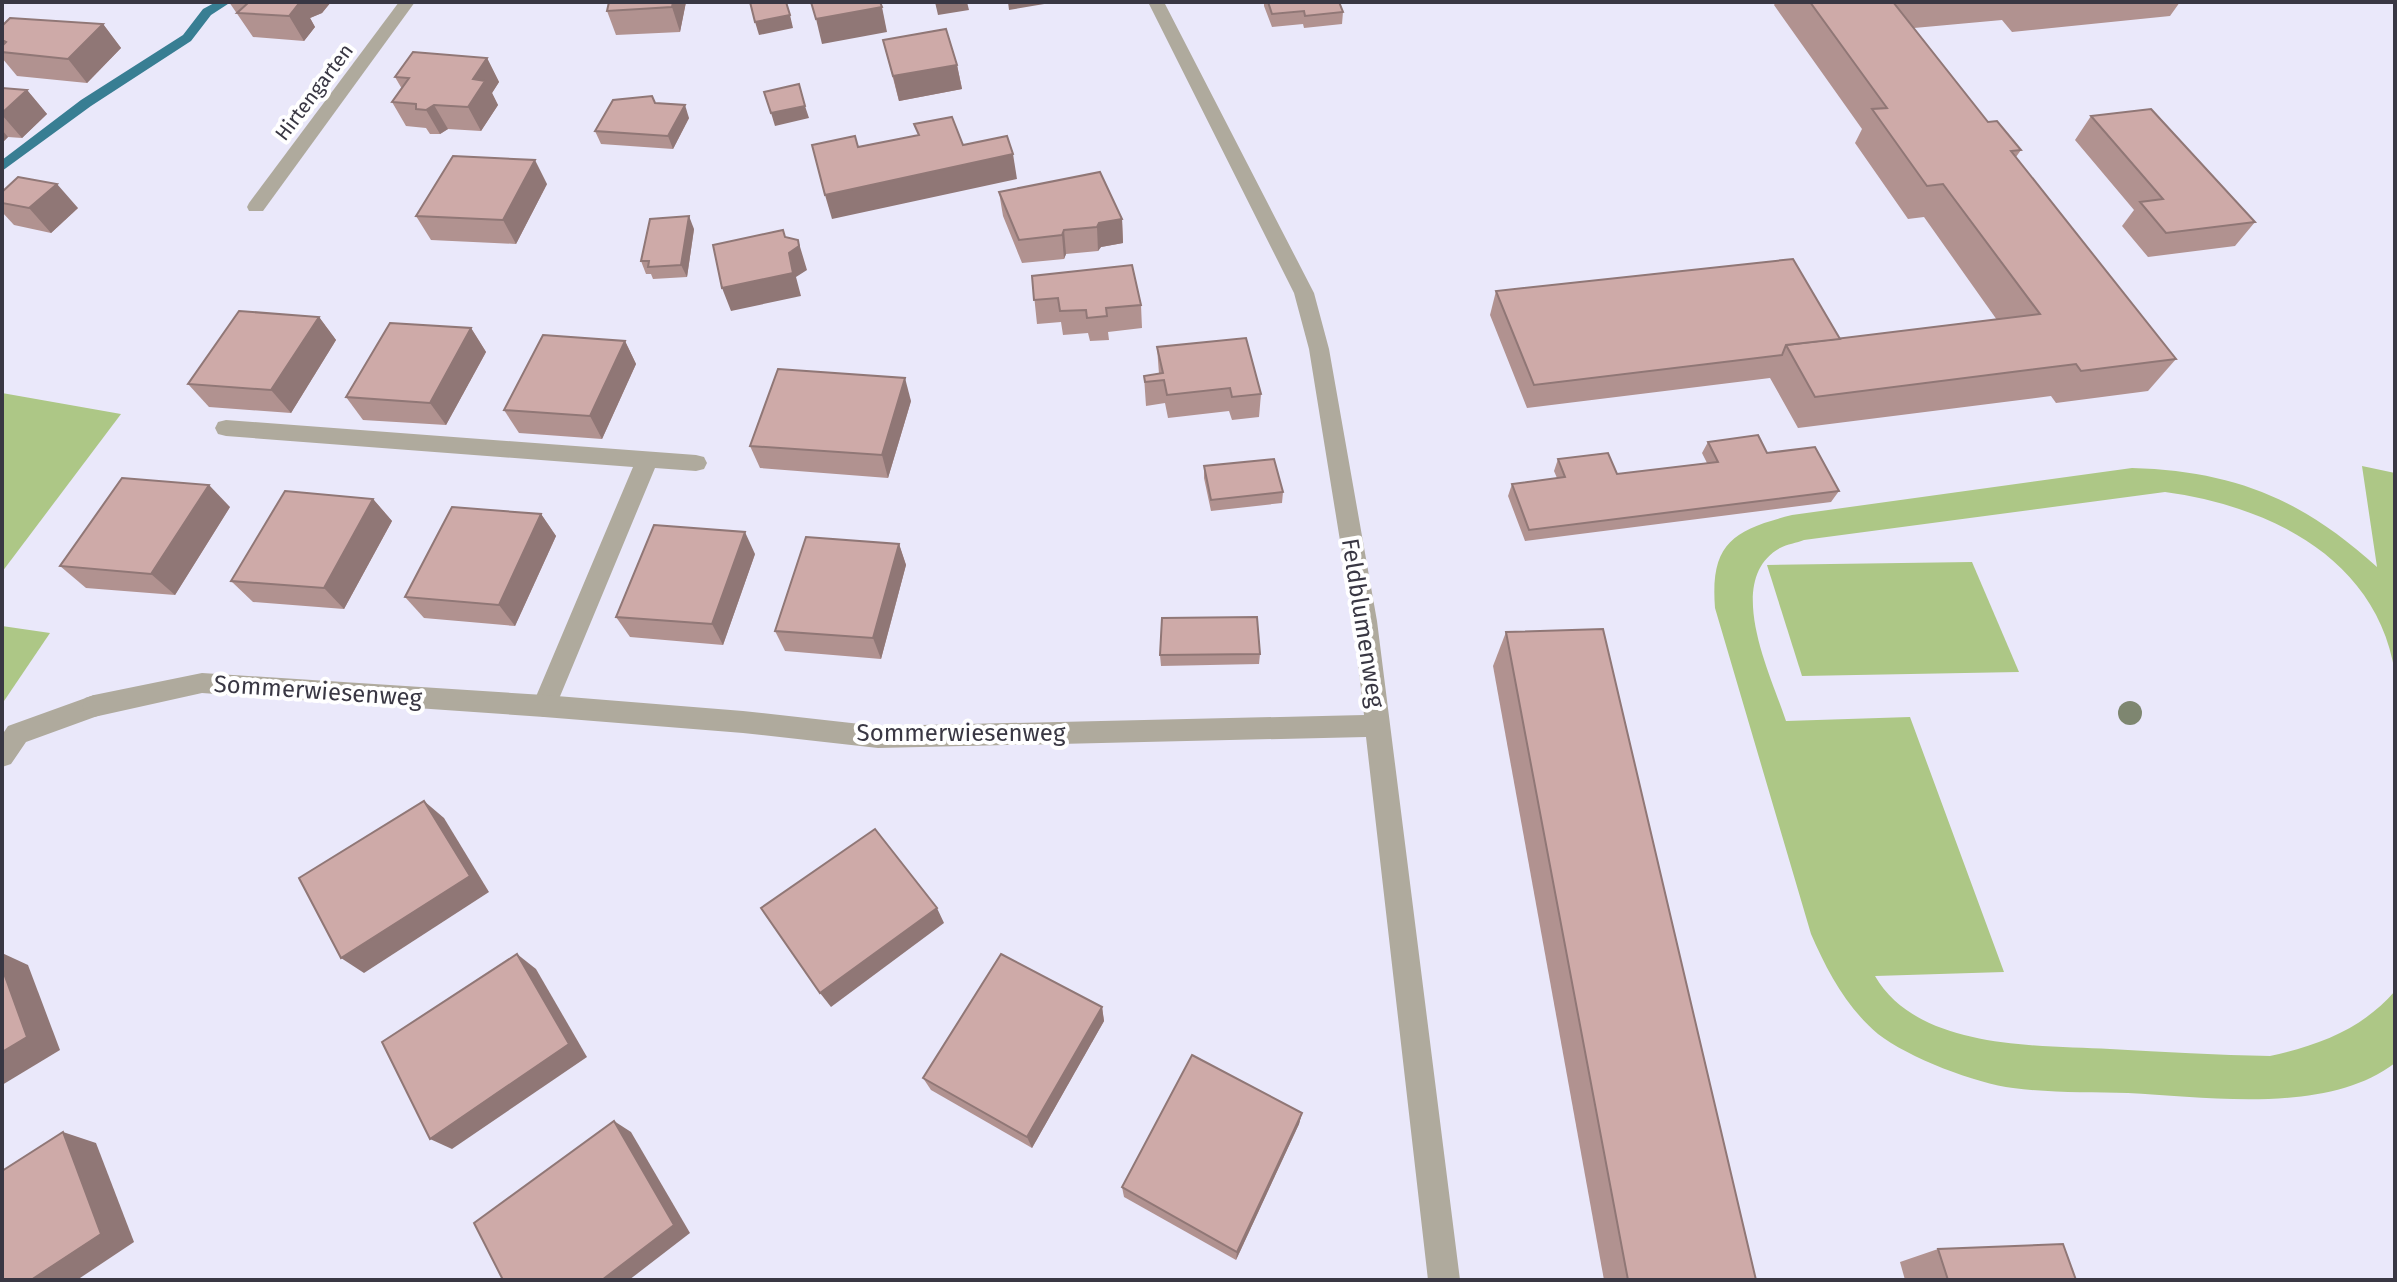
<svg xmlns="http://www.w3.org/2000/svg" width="2397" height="1282" font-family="'Fira Sans',sans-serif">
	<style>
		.green { fill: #adc786 }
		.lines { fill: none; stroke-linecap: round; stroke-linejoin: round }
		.stream { fill: #387e93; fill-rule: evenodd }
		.lane { fill: #afaa9d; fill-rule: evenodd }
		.street { fill: #afaa9d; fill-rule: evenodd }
		.tree { fill: #7e8670 }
		.wall { fill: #b19290 }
		.shaded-wall { fill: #907776 }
		.building { fill: #ceaaa8; stroke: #907776; stroke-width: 2 }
		.labels { text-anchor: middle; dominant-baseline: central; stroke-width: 8; stroke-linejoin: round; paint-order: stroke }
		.far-street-label { font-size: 20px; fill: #393743; stroke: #fff }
		.street-label { font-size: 24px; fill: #393743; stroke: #fff }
	</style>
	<rect width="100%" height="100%" fill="#eae8fa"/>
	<g class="green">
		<path d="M2,393L121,414L2,572Z"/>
		<path d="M2362,466L2395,473V673C2377,558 2269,506 2165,492L1804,540C1797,543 1787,544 1780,548C1723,580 1771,675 1786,721L1910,717L2004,972L1875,976C1918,1050 2036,1045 2110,1049C2164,1052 2217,1055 2270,1056C2319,1045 2361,1030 2395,991V1063C2327,1115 2208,1097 2128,1093C2090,1092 2051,1093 2013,1088C1977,1084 1907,1057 1878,1034C1847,1008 1827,971 1811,934L1715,608C1710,543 1733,530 1792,515L2132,468C2234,471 2302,499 2377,567Z"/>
		<path d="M1972,562L2019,672L1802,676L1767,565Z"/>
		<path d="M2,626L50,633L2,704Z"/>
	</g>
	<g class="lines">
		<path class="stream" d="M216,2H231L211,15L191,41L91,106L2,171V160L81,100L183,35L203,9Z"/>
		<g class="lane">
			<path d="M226,420L696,455L704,457L707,463L704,469L696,471L655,468L556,706L553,714L544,717L535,714L532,706L633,467L226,436L218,434L215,428L218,422Z"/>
			<path d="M94,695L103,698L106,706L103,714L26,742L11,764L2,767V735L8,726Z"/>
		</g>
		<g class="street">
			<path d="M399,2H415L263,211H249L247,207L249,203Z"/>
			<path d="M1148,2H1164L1314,293L1329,349L1377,621L1460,1280H1428L1366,737L878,748L743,733L544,717L202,693L94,717L85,714L82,706L85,698L94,695L202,673L544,695L743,711L878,726L1364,715L1353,621L1309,349L1294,293Z"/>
		</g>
	</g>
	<circle class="tree" cx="2130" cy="713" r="12"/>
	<g class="wall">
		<path d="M229,2H331L322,13L310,18L315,27L304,41L253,37Z"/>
		<path d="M609,2H686L680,32L616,35L607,11Z"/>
		<path d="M1264,2H1339L1343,12L1342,24L1304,28L1303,24L1272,27L1264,6Z"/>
		<path d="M1776,2H2180L2170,16L2012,32L2002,20L1914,28L1988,122L2021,150L2016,157L2176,359L2148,391L2056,403L2051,396L1798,428L1770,378L1527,408L1490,315L1496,291L1840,339L1997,320L1924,217L1908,219L1855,143L1862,129L1774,5Z"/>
		<path d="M103,24L121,48L87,83L17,76L2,58V26Z"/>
		<path d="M883,40L957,65L962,89L899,101Z"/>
		<path d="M487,58L499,82L492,93L498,105L481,131L448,129L440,134H430L426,128L406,126L392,102L402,89L395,77Z"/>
		<path d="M2,88L27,90L47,114L22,138L8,137L2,143Z"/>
		<path d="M655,103L689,118L673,149L601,144L595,131Z"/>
		<path d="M2091,116L2255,222L2235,246L2148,257L2122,226L2134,210L2075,140Z"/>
		<path d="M547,184L516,244L431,240L416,216Z"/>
		<path d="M2,192L78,208L51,233L14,225L2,212Z"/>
		<path d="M999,192L1122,219L1123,243L1101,247L1098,251L1066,254L1064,259L1022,263L1003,216Z"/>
		<path d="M694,229L687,277L653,279L651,274H646L641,261Z"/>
		<path d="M1032,276L1141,305L1142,328L1108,332L1109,340L1090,341L1088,333L1063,335L1061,322L1037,324Z"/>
		<path d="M319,317L336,340L291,413L209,407L188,384Z"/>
		<path d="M471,328L486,352L446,425L363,420L346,397Z"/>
		<path d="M625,341L636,364L602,439L519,433L504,410Z"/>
		<path d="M1157,347L1261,394L1259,417L1232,420L1229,411L1168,418L1165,403L1146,406L1144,376L1159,374Z"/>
		<path d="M911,401L888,478L760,468L750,446Z"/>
		<path d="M1708,442L1767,453L1839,491L1831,502L1525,541L1508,496L1512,484L1557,478L1554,471L1558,459L1617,474L1707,463L1702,453Z"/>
		<path d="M1204,466L1283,492L1282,503L1211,511L1204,478Z"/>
		<path d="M373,499L392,521L344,609L253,602L231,581Z"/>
		<path d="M230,507L175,595L86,588L60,566Z"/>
		<path d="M541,514L556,536L515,626L424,618L405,597Z"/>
		<path d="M899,544L906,565L881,659L785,651L775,631Z"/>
		<path d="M755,554L723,645L630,637L616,617Z"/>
		<path d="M1506,632L1756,1280H1604L1493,666Z"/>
		<path d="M1260,654L1259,664L1161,666L1160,655Z"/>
		<path d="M1102,1007L1104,1021L1032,1148L931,1090L923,1078Z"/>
		<path d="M1302,1113L1299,1124L1236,1260L1124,1197L1122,1187Z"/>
		<path d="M1938,1249L2076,1280H1905L1900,1262Z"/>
	</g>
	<g class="shaded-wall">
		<path d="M288,2H331L322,13L310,18L315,27L304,41L289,16Z"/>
		<path d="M673,2H686L680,32L672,7Z"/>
		<path d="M935,2H967L969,10L938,15Z"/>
		<path d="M1008,2H1056L1009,10Z"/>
		<path d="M882,7L887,32L822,44L816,19Z"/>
		<path d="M790,15L793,28L759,35L755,22Z"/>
		<path d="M103,24L121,48L87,83L68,59Z"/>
		<path d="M487,58L499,82L492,93L498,105L481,131L468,107L473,79Z"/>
		<path d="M957,65L962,89L899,101L893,76Z"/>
		<path d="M27,90L47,114L22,138L2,115V113Z"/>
		<path d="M434,105L448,129L440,134L426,110Z"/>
		<path d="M685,105L689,118L673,149L668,136Z"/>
		<path d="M805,106L809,118L775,126L771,113Z"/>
		<path d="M2,130L8,137L2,143Z"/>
		<path d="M1013,154L1017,179L832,219L825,195Z"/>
		<path d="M535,160L547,184L516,244L503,220Z"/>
		<path d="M57,184L78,208L51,233L29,208Z"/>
		<path d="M689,216L694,229L687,277L681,265Z"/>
		<path d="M1122,219L1123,243L1101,247L1098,251L1097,227L1099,223Z"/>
		<path d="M783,230L790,252L798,240L807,270L796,277L801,296L731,311L722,288Z"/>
		<path d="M1064,230L1066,254L1064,259L1062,235Z"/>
		<path d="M319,317L336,340L291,413L271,390Z"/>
		<path d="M471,328L486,352L446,425L430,403Z"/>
		<path d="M625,341L636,364L602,439L590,416Z"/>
		<path d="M905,378L911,401L888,478L882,455Z"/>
		<path d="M209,485L230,507L175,595L151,574Z"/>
		<path d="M373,499L392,521L344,609L324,588Z"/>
		<path d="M541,514L556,536L515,626L499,605Z"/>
		<path d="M745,532L755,554L723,645L712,624Z"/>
		<path d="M899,544L906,565L881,659L873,638Z"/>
		<path d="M424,801L444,818L489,892L364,973L341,958Z"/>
		<path d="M937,908L944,923L831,1007L820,993Z"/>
		<path d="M2,953L28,965L60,1050L2,1085Z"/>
		<path d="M517,954L536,969L587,1057L452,1149L430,1139Z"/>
		<path d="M1102,1007L1104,1021L1032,1148L1027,1137Z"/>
		<path d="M1302,1113L1299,1124L1236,1260L1237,1252Z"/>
		<path d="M614,1121L631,1132L690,1233L629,1280H602Z"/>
		<path d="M63,1132L96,1143L134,1242L77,1280H31Z"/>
	</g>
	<g class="building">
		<path d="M249,2H300L289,16L237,13Z"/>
		<path d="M609,2H673L672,7L607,11Z"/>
		<path d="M750,2H786L790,15L755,22Z"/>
		<path d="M811,2H880L882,7L816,19Z"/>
		<path d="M1268,2H1339L1343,12L1305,16L1304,11L1272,14Z"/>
		<path d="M1810,2H1893L1988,122L1997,121L2021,150L2011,151L2176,359L2081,371L2076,364L1815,397L1786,345L2040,314L1943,184L1927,186L1872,109L1887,108Z"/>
		<path d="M10,18L103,24L68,59L2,52V46L6,42L2,40V26Z"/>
		<path d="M946,29L957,65L893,76L883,40Z"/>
		<path d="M413,52L487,58L473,79L485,81L468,107L434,105L426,110L416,109V104L392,102L409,78L395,77Z"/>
		<path d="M799,84L805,106L771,113L764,92Z"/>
		<path d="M2,88L27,90L2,113Z"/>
		<path d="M652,96L655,103L685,105L668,136L595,131L613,100Z"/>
		<path d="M2151,109L2255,222L2166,233L2140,202L2163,199L2091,116Z"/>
		<path d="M952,117L963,145L1007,136L1013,154L825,195L812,145L855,136L858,147L919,135L914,124Z"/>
		<path d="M453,156L535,160L503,220L416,216Z"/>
		<path d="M1100,172L1122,219L1099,223L1097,227L1064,230L1062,235L1019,240L999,192Z"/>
		<path d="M18,177L57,184L29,208L2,203V192Z"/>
		<path d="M689,216L681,265L648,267L649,261H641L650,219Z"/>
		<path d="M783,230L785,237L798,240L799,246L789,253L793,273L722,288L713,245Z"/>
		<path d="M1793,259L1840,339L1786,345L1782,355L1534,385L1496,291Z"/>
		<path d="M1132,265L1141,305L1106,308L1107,316L1087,318L1086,310L1060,311L1058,298L1034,300L1032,276Z"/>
		<path d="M239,311L319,317L271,390L188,384Z"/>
		<path d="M390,323L471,328L430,403L346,397Z"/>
		<path d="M543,335L625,341L590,416L504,410Z"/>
		<path d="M1246,338L1261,394L1232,397L1230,388L1167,395L1164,380L1145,382L1144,376L1163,373L1157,347Z"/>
		<path d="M778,369L905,378L882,455L750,446Z"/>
		<path d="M1758,435L1767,453L1815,447L1839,491L1529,530L1512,484L1565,477L1558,459L1608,453L1617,474L1718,462L1708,442Z"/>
		<path d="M1274,459L1283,492L1211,500L1204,466Z"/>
		<path d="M122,478L209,485L151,574L60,566Z"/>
		<path d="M285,491L373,499L324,588L231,581Z"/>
		<path d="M452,507L541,514L499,605L405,597Z"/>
		<path d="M654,525L745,532L712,624L616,617Z"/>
		<path d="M806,537L899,544L873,638L775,631Z"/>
		<path d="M1257,617L1260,654L1160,655L1162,618Z"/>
		<path d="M1603,629L1756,1280H1628L1506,632Z"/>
		<path d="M424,801L470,876L341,958L299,878Z"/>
		<path d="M875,829L937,908L820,993L761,908Z"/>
		<path d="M517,954L569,1044L430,1139L382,1042Z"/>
		<path d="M1001,954L1102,1007L1027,1137L923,1078Z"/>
		<path d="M2,968L27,1037L2,1052Z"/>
		<path d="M1192,1055L1302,1113L1237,1252L1122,1187Z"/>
		<path d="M614,1121L674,1225L602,1280H503L474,1223Z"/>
		<path d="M63,1132L101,1234L31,1280H2V1171Z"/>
		<path d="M2063,1244L2076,1280H1948L1938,1249Z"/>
	</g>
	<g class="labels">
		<g class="far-street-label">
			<text transform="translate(314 92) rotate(-53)">Hirtengarten</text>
		</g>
		<g class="street-label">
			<text transform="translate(1363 623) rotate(81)">Feldblumenweg</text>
			<text transform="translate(318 691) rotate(4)">Sommerwiesenweg</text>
			<text x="961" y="733">Sommerwiesenweg</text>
		</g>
	</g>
	<rect width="2397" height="1282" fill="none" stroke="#393743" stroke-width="8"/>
</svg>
